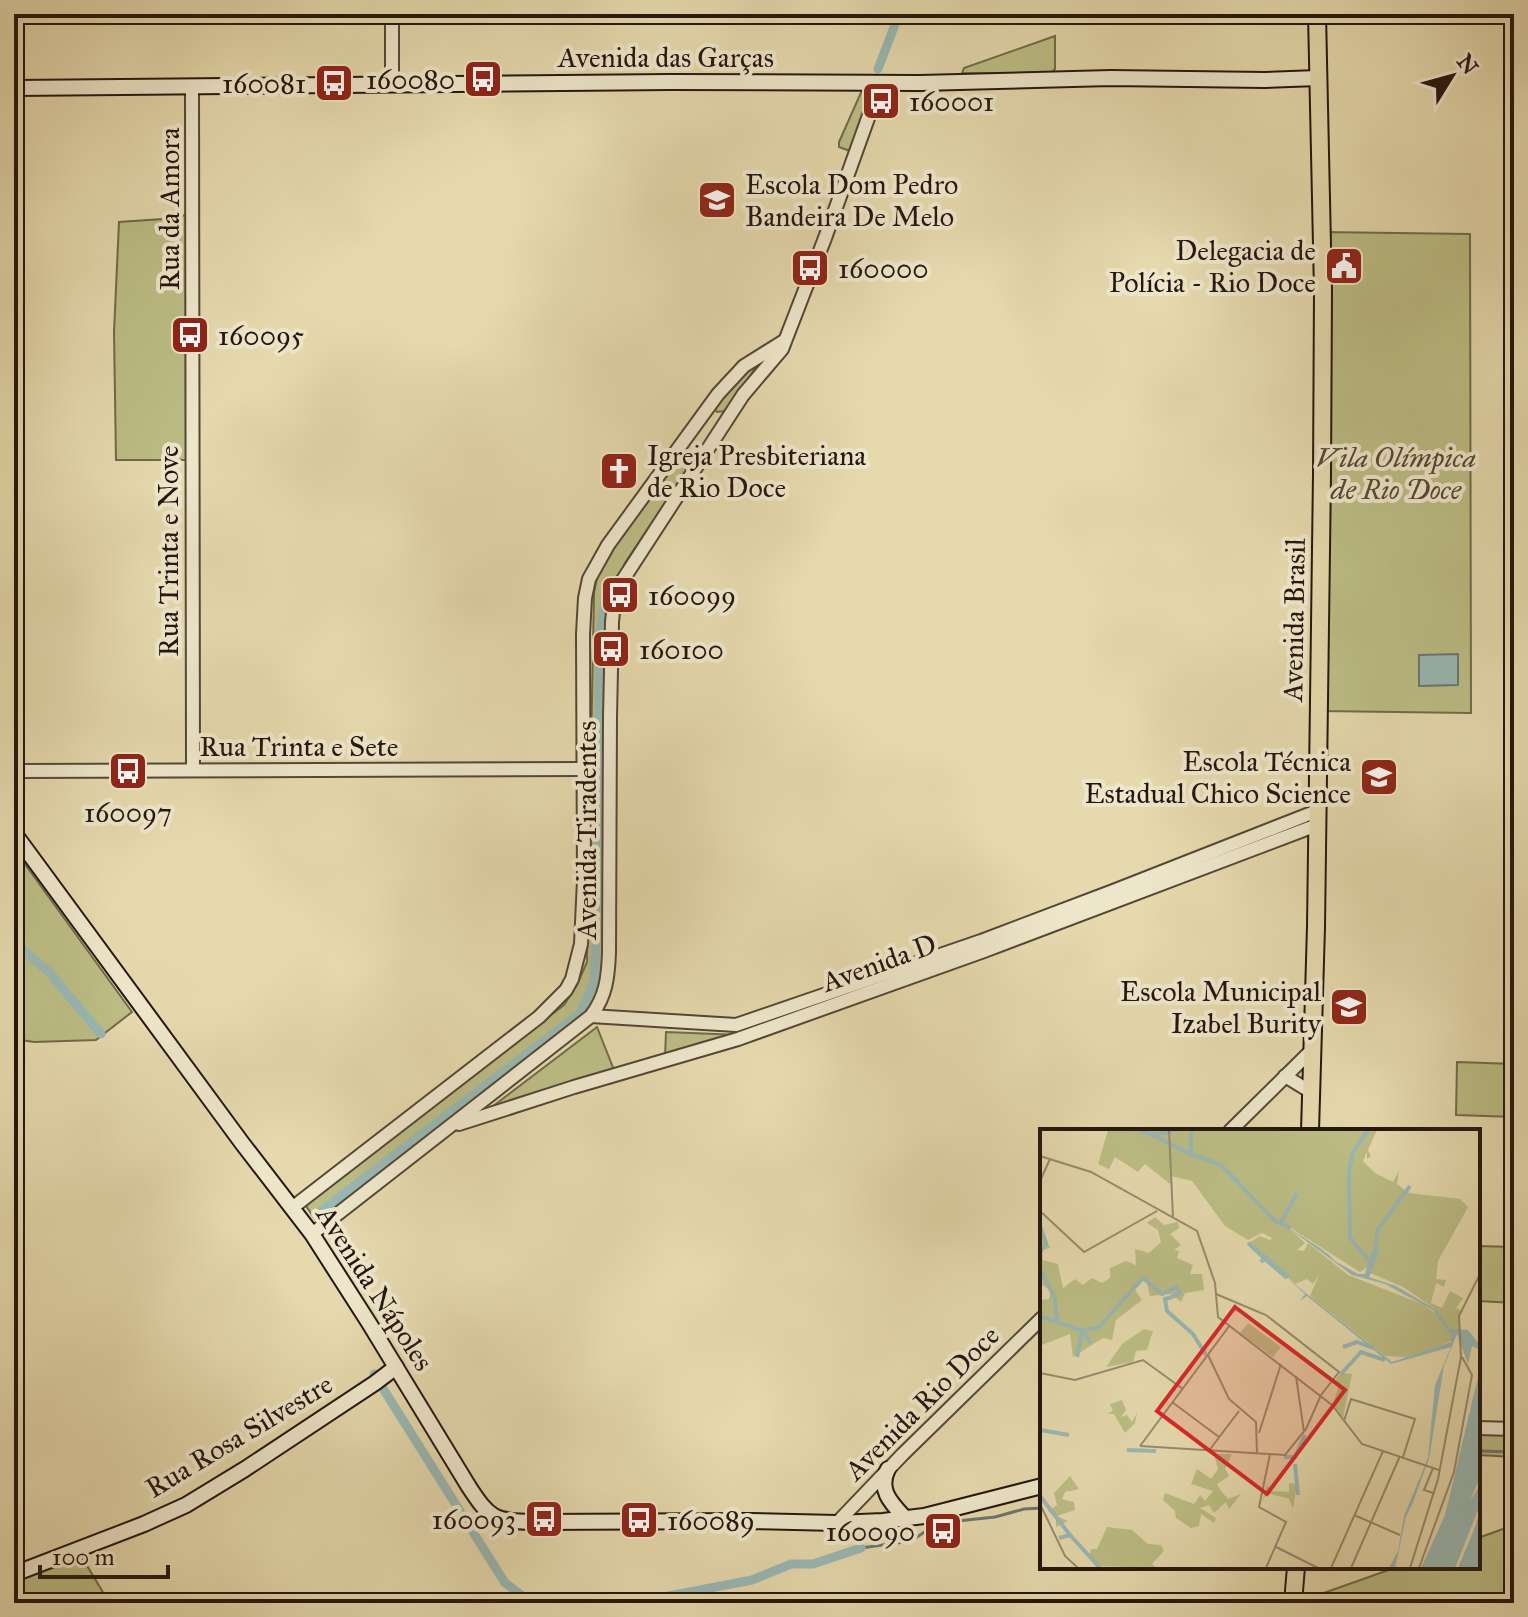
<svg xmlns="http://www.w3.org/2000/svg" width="1528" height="1617" font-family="'IM FELL Great Primer',serif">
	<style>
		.green { fill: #bcbd85; stroke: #706a4a; stroke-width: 2 }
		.water { fill: #99b8b4; stroke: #6a7772; stroke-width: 2 }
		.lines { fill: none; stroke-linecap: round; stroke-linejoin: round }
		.stream { stroke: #6a7772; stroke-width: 3 }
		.canal { stroke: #99b8b4; stroke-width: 9 }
		.tertiary-casing { stroke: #544736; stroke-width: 16 }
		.secondary-casing { stroke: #24160f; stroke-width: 18 }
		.primary-casing { stroke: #24160f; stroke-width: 20 }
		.tertiary { stroke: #eee6ca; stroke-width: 12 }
		.secondary { stroke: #eee6ca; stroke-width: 14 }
		.primary { stroke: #e5d9ad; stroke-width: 16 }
		.labels { text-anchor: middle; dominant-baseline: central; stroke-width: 8; stroke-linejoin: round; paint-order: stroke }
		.street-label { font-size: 28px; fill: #24160f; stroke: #eee6ca }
		.poi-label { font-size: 28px; fill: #24160f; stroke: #eee6ca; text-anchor: start }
		.park-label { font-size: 28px; font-style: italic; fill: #524832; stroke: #eee6ca }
		.inset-river { fill: none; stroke: #99b8b4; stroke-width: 4 }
		.inset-road { fill: none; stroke: #988b6e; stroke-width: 2 }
		.view { fill: #d62828; fill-opacity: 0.15; stroke: #d62828; stroke-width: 4 }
		.inset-edge { fill: none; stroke: #24160f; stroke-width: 4 }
	</style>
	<rect width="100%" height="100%" fill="#e5d9ad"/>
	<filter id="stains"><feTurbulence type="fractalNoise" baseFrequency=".0025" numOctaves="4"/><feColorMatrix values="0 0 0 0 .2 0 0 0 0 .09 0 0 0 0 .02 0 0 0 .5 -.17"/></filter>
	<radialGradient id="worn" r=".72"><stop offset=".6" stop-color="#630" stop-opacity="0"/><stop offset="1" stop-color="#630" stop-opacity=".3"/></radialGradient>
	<g class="green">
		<path d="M1055,36V69L1050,74L962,73L964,68Z"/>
		<path d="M863,88H867L870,91V100L850,151L839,147V142Z"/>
		<path d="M193,214L192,460H116L114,332L119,222L163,219Z"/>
		<path d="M1322,232L1470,234L1471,713L1321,711Z"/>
		<path d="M761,360L726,411L717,412L714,407L740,371Z"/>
		<path d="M693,461L625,563L612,596L608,956L593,1010L319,1225L304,1203L564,1005L577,985L587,962L594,593L600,561L670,463Z"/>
		<path d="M14,849L132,1012L96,1040L34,1042L14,1039Z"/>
		<path d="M597,1027L616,1075L484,1113Z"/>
		<path d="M666,1032L740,1035L665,1057Z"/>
		<path d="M1457,1062L1514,1064V1117L1456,1115Z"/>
		<path d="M1478,1246L1514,1247V1303L1478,1301Z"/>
		<path d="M1478,1429L1514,1430V1457L1478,1455Z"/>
		<path d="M1514,1525V1603H1304V1600L1397,1567H1478V1538Z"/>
		<path d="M80,1554L104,1594L90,1603H14V1579Z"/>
	</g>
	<path class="water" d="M1458,654V685L1419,686V655Z"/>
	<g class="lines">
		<g class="stream">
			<path d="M1478,1451L1514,1452"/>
			<path d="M861,1548L911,1541L929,1529L948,1522L995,1517L1024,1509L1042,1508"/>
		</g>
		<g class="canal">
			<path d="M878,69L899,14"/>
			<path d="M14,943L49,972L101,1034"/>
			<path d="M316,1215L580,1013L594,983L596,939L600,635L605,599"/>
			<path d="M374,1374L505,1583L532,1603"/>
			<path d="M632,1603L752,1580L791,1564H813L861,1548"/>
		</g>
		<defs>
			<g id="tertiary">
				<path d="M392,14V85"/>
				<path d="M192,87L193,770"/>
				<path d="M14,771L584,769"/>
				<path d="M591,1016L736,1025L981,941L1113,891L1317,811"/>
				<path d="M1285,1076L1311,1092"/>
				<path d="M459,1124L574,1087L738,1039L984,951L1317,825"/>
				<path d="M1230,1131L1313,1049"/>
				<path d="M292,1208L539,1017L566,990L572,979L581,944L584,880L583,634L585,598L589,579L608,545L718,394L744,366L784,341"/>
				<path d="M312,1234L591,1016C606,996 608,978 609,953L610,717L612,622L615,592L743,395L782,349L825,238L881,82"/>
				<path d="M1478,1428L1514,1429"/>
				<path d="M837,1523L903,1454L1042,1318"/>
			</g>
			<g id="secondary">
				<path d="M14,88L671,82L920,83L1111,78L1265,80L1318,78"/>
				<path d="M14,833L242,1143L312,1234L369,1323L469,1487C490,1519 494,1521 533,1522L750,1521L837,1523L883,1521L924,1516L1042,1486"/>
				<path d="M888,1469C877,1490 892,1504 906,1519"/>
				<path d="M14,1574L144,1524L186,1505L245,1469L375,1383L396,1367"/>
			</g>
			<g id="primary">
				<path d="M1310,1131L1316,927L1322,474L1323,291L1317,14"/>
				<path d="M1293,1603L1296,1567"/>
			</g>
		</defs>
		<use href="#tertiary" class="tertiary-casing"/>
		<use href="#secondary" class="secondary-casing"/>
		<use href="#primary" class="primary-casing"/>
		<use href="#tertiary" class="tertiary"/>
		<use href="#secondary" class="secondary"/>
		<use href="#primary" class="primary"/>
	</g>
	<defs>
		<symbol id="bus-square" viewBox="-11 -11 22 22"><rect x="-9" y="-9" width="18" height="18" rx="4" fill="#8f2418" stroke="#eee6ca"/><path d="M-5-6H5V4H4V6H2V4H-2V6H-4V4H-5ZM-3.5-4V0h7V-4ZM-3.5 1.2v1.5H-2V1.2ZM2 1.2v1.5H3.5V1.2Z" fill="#fff"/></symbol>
		<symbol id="school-square" viewBox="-11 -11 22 22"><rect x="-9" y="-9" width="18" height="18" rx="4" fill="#8f2418" stroke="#eee6ca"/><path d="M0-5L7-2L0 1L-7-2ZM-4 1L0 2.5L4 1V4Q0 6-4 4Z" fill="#fff"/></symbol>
		<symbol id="civic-square" viewBox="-11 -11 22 22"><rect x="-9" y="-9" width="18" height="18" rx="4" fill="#8f2418" stroke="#eee6ca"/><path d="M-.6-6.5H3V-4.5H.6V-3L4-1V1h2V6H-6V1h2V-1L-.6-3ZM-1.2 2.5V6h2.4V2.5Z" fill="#fff"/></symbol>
		<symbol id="church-square" viewBox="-11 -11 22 22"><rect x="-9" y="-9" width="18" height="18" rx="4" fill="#8f2418" stroke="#eee6ca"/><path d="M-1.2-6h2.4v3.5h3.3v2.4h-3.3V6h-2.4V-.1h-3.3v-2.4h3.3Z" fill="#fff"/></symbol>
		<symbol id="university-square" viewBox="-11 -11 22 22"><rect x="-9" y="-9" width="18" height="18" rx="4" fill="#8f2418" stroke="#eee6ca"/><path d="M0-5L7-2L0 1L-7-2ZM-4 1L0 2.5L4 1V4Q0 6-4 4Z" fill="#fff"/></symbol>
	</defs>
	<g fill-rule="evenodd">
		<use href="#bus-square" x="461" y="57" width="44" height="44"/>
		<use href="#bus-square" x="312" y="61" width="44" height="44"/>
		<use href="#bus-square" x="859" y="79" width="44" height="44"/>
		<use href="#school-square" x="695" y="178" width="44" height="44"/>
		<use href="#civic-square" x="1322" y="244" width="44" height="44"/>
		<use href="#bus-square" x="788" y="246" width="44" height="44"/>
		<use href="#bus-square" x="168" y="313" width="44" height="44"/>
		<use href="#church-square" x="597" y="449" width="44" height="44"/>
		<use href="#bus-square" x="598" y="573" width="44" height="44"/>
		<use href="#bus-square" x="589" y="627" width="44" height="44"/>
		<use href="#bus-square" x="106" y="749" width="44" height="44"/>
		<use href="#university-square" x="1357" y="755" width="44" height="44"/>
		<use href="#school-square" x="1327" y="985" width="44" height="44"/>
		<use href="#bus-square" x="522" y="1497" width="44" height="44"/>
		<use href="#bus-square" x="617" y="1498" width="44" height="44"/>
		<use href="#bus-square" x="921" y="1509" width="44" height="44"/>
	</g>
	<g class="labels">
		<g class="street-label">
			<text x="666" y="57">Avenida das Garças</text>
			<text transform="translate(169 209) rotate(-90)">Rua da Amora</text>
			<text transform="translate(168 551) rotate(-90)">Rua Trinta e Nove</text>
			<text transform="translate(1294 620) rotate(-89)">Avenida Brasil</text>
			<text x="299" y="746">Rua Trinta e Sete</text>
			<text transform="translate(586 830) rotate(-90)">Avenida Tiradentes</text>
			<text transform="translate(879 963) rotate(-20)">Avenida D</text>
			<text transform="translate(375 1288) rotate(57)">Avenida Nápoles</text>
			<text transform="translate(922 1403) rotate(-45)">Avenida Rio Doce</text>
			<text transform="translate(239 1436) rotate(-31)">Rua Rosa Silvestre</text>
		</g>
		<g class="poi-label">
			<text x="455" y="79" text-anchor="end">160080</text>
			<text x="306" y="83" text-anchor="end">160081</text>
			<text x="909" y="101">160001</text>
			<text x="745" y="184">Escola Dom Pedro<tspan x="745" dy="32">Bandeira De Melo</tspan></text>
			<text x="1316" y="250" text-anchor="end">Delegacia de<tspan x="1316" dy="32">Polícia - Rio Doce</tspan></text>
			<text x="838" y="268">160000</text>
			<text x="218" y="335">160095</text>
			<text x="647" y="455">Igreja Presbiteriana<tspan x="647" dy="32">de Rio Doce</tspan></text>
			<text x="648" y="595">160099</text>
			<text x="639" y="649">160100</text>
			<text x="1351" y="761" text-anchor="end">Escola Técnica<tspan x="1351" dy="32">Estadual Chico Science</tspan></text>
			<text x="128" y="812" text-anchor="middle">160097</text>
			<text x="1321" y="991" text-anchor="end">Escola Municipal<tspan x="1321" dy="32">Izabel Burity</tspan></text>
			<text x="516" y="1519" text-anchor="end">160093</text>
			<text x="667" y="1520">160089</text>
			<text x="915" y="1531" text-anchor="end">160090</text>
		</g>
		<g class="park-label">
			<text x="1396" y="457">Vila Olímpica<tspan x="1396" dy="32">de Rio Doce</tspan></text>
		</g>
	</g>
	<g transform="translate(1040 1129)">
		<rect width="440" height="440" fill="#e5d9ad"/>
		<path d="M68,1H337L328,21L331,27L327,30V23L323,32L335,44L353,53L359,42L357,55L369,64L420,70L428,78L398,132L396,150L406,151L404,158L396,154L391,174L402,179L410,162L423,169L416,179L420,181L419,201L411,202L397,181L363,158L328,143L340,121H333L329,137L320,143L246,96L265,114L257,121L264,122L268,114L308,146L382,175L398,186L411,206V212L394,219L366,228L345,227L270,167L279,146L273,155L267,150L255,155L209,114L220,107L230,111L232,109L222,104L208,111L185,97L152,52L131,47L130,55L105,35L98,43L75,28L69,40L58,35ZM115,88L124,96L138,93L139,99L130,105L141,116L134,121L139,122L137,129L153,136L150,145H162L164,161L145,164L141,173L131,165L110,167L106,150H100L95,161L102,171L76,191L72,211L63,209L33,228L30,205L2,216L0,171L9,170L11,162L1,155L0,96L10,119L2,121L3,131L18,135L23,159L35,150L43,156L52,149L62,154L70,149V139L86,132L96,136L95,120L109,124L121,113L118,101L107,94ZM208,194L241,218L233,228L200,204ZM104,200L113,202L107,221L96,222L93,233L66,238L82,215ZM304,239L302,244L312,245L303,289L293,275L299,256L293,254ZM82,271L86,281L81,288L87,286L92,293L97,284L95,294L85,304L74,285H67L73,282L70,275ZM174,325H192L185,340L189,347L177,355L181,362L188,370L201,365L189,380L186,373L174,384L169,376L160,379L176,389L174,394L161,385L159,397L151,399L136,389L135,382L123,371L125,364L154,375L160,366L165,372L173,362L151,355L157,340L171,350L178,340ZM30,347L39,360L25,363L22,370L34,373L35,381L17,387L28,392L16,398V388L8,382L17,376L14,364ZM249,354L257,355L253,380L249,370L227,364L222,373L227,356L231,362L249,363ZM67,398L92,401L108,415L121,416L124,422L112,435L116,439L57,437L49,429L51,420H57Z" fill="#bcbd85"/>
		<path d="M246,97L280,119L288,125L295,132L318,145H325L332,121H340L329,148L356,157L397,181L410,200L428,201L440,216V221L432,217L428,235L417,205L404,237L389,330L373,373L366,388L355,439H349L358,422L364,387L388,329L395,256L411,218L351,235L267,167L260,172L265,165L247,149L352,233L411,213V206L393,181L345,155L312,146ZM440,240V348L430,372L440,356V376L415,439H381L405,386ZM440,383V439H418L433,403Z" fill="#99b8b4"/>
		<path class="inset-river" d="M99,1L113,6L135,1M151,1V25L181,36L234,91L251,99M328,1L313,23L309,42L310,109L332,135M113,6L150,25M240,95L257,64M0,97L6,114L0,124M335,123L338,100L370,57M0,139L15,170L17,193M247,149L225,130L221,133L224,129L208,114L249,148M132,168L125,170L127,182L153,205L166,226M0,187L42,202L59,198L103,149L122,165L136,158L140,164L132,168M303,218L317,213L333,219M37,228L42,202L51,214M301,245L321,223L345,231M0,301L29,306M87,321L116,322M244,328H255L265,306M255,335L258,366M0,367L30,406M19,409L30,406L60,439"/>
		<path class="inset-road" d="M129,1L133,88M0,27L51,43L157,102L175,154L178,188L292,276L322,315L399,341M0,52L10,30M0,82L44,123L117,82M176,165L226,186L299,243L281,266M168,226L189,270L216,293L217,324M0,244L35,251L103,231L143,260M256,247L264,303M132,273L179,308M304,292L311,270L375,290L363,328M219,304L241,235M100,317L245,326L266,300L281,266M100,317L190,196M168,323L199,282M393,364L384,361L393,339M0,375L25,427L38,439M314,386L360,406M236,418L278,439M226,439L246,393L219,378L230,325M291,439L343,322M311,439L360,327M370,439L398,350L421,228L419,187L440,145M379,439L414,343L432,246L422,228"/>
		<path class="view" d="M195,178L305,261L227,365L117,282Z"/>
		<rect width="440" height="440" class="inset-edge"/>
	</g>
	<rect width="1528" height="1617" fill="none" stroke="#e5d9ad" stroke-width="48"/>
	<rect x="16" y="16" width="1496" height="1585" fill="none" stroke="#24160f" stroke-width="4"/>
	<rect x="24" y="24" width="1480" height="1569" fill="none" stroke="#24160f" stroke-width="2"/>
	<g transform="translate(1452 76) rotate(53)" stroke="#eee6ca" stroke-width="6" paint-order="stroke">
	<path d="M0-6L14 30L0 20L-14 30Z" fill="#24160f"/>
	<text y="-12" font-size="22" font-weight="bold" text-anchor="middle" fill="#24160f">N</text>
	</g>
	<path d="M40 1565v12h128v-12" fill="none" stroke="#24160f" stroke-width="4"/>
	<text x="52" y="1565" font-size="24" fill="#24160f" stroke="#eee6ca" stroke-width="6" paint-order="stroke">100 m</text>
	<rect width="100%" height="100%" filter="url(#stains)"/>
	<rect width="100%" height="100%" fill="url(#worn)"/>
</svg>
